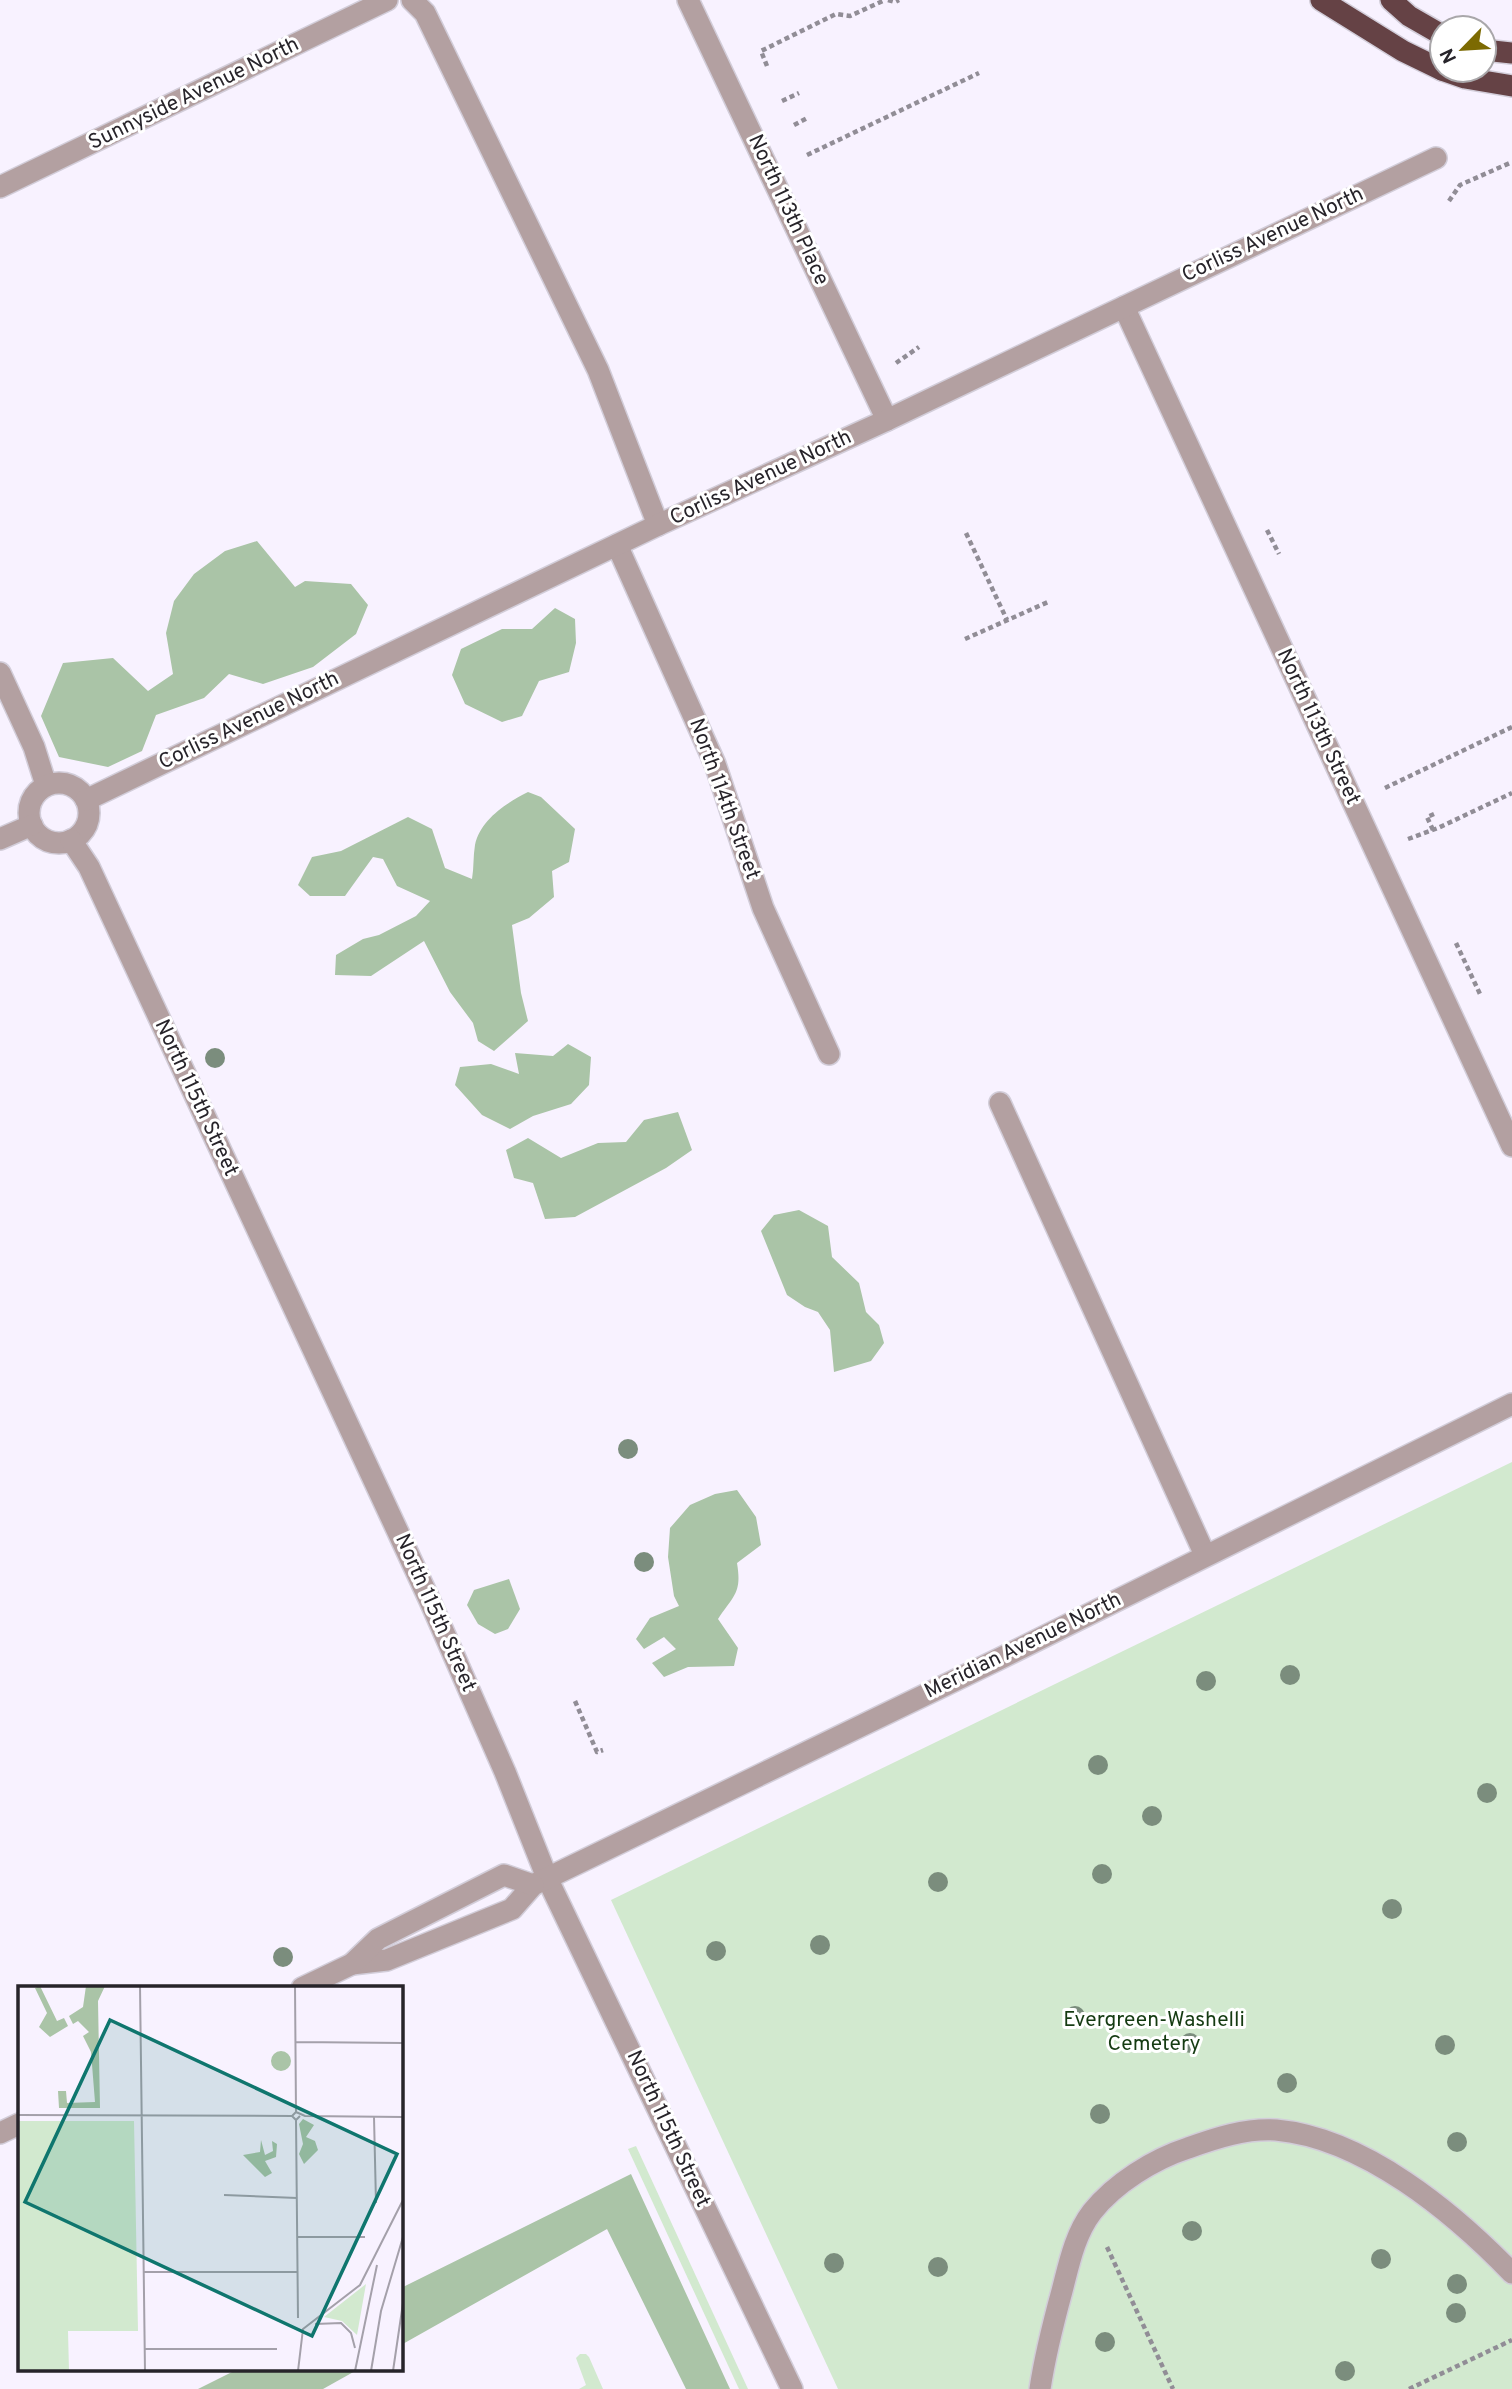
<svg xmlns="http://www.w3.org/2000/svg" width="1512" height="2389" font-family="Overpass,sans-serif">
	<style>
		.green { fill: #d2e9cf }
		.forest { fill: #aac4a7 }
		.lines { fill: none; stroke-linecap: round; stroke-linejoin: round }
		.minor-casing { stroke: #d2cdd9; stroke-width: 24 }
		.highway-casing { stroke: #d2cdd9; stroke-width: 24 }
		.path { stroke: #918d96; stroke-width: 4.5; stroke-dasharray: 5 3.5; stroke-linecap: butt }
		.minor { stroke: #b3a0a1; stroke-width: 21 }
		.highway { stroke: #654245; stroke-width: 21 }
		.tree { fill: #7b8d7d }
		.labels { text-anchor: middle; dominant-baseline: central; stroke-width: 6; stroke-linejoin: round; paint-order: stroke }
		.street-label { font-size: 21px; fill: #27242a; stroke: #fff }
		.park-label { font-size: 21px; fill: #153b12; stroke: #fff }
		.inset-road { fill: none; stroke: #a4a0aa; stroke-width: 2 }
		.view { fill: #0f766e; fill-opacity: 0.15; stroke: #0f766e; stroke-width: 3.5 }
		.inset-edge { fill: none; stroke: #27242a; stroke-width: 3.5 }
	</style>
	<rect width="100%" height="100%" fill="#f8f2ff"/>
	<g class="green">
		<path d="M1512,1462V2389H838L611,1900Z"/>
		<path d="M636,2146L748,2389H739L628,2149Z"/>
		<path d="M580,2354H586L589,2357L603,2389H579L586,2385L576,2358Z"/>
	</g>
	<g class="forest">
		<path d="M257,541L295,587L305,581L351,584L368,605L356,634L313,667L263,684L229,674L204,698L156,715L142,751L108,767L59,757L41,716L63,663L113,658L148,691L173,674L166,633L174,601L194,574L225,551Z"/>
		<path d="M555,608L575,619L576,643L569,672L539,681L522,716L502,722L465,704L452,675L461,649L502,629H532Z"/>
		<path d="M528,792L541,797L575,829L569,862L552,871L554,897L529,918L512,925L521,993L528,1021L494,1051L478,1041L473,1023L450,992L424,941L371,976L335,975L336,955L363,939L379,935L416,916L430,901L397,886L383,859L373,857L345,896H310L298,885L312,857L341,851L408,817L432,829L445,868L472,879C474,868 473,856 475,845C480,820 506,803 528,792Z"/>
		<path d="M568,1044L591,1057L589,1085L571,1104L533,1116L510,1129L482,1115L455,1085L460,1067L491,1064L519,1074L515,1053L553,1056Z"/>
		<path d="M678,1112L692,1150L666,1168L575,1217L545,1219L533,1183L514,1178L506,1150L528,1138L561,1158L598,1143L626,1142L644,1120Z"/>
		<path d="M799,1210L828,1226L832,1257L859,1283L866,1312L879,1325L884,1343L871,1361L834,1372L830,1330L818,1312L805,1307L787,1295L761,1231L774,1215Z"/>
		<path d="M737,1490L756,1517L761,1545L737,1563C742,1593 734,1595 718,1619L738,1648L734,1666L688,1667L664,1677L652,1663L676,1649L664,1637L644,1649L636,1639L650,1618L679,1606L674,1596L668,1557L670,1528L690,1505L715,1494Z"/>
		<path d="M509,1579L520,1609L508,1629L495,1634L478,1624L467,1605L474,1590Z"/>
		<path d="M631,2174L730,2389H686L607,2229L401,2345V2288Z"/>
		<path d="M236,2370H357L323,2389H198Z"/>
	</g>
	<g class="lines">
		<defs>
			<g id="minor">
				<path d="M412,0L425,13L598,370L658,525"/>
				<path d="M688,0L887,420"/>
				<path d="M0,187L387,0"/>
				<path d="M1124,307L1512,1146"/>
				<path d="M617,545L715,764L763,908L829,1054"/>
				<path d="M0,673L34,747L46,785"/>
				<circle cx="59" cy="813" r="30"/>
				<path d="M86,800L658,525L887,420L1436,158"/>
				<path d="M0,839L32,825"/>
				<path d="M71,840L89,867L430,1601L505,1772L548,1880L792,2389"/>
				<path d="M1000,1103L1205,1555"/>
				<path d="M352,1964L387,1960L512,1909L533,1885L997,1660L1512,1404"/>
				<path d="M302,1988L352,1964L378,1939L504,1875L533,1885"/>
				<path d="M0,2133L19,2124"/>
				<path d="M1040,2389C1045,2355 1053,2324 1062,2291C1069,2264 1075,2234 1092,2212C1115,2183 1154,2159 1188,2148C1216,2138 1246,2128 1276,2130C1364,2138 1453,2212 1512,2273"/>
			</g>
			<g id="highway">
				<path d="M1321,0L1403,51L1442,70"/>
				<path d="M1391,0L1409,16L1442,35"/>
				<path d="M1484,50L1512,53"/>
				<path d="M1442,70L1465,78L1512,86"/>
			</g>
		</defs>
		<use href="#minor" class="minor-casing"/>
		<use href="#highway" class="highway-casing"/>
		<g class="path">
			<path d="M888,0L895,2L899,0"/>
			<path d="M767,66L761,51L836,14L850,16L885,0"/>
			<path d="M782,101L799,93"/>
			<path d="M794,125L809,117"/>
			<path d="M807,155L979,73"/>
			<path d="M1449,201L1460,185L1512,162"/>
			<path d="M896,363L919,347"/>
			<path d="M1267,530L1279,554"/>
			<path d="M966,533L1007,620"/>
			<path d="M965,639L1048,602"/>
			<path d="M1385,788L1512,727"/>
			<path d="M1433,830L1427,817L1434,814"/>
			<path d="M1408,839L1438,828L1512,793"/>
			<path d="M1456,943L1480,994"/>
			<path d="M575,1701L597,1752L603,1750"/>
			<path d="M1107,2247L1173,2389"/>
			<path d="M1409,2389L1512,2340"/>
		</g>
		<use href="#minor" class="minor"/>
		<use href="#highway" class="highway"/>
	</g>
	<g class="tree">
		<circle cx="215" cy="1058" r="10"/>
		<circle cx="628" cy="1449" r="10"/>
		<circle cx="644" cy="1562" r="10"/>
		<circle cx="1290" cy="1675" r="10"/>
		<circle cx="1206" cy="1681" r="10"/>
		<circle cx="1098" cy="1765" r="10"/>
		<circle cx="1487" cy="1793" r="10"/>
		<circle cx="1152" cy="1816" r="10"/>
		<circle cx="1102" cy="1874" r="10"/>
		<circle cx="938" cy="1882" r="10"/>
		<circle cx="1392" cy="1909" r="10"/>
		<circle cx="820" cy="1945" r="10"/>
		<circle cx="716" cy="1951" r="10"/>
		<circle cx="283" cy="1957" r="10"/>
		<circle cx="1075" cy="2016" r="10"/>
		<circle cx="1190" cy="2043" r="10"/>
		<circle cx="1445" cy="2045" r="10"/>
		<circle cx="1287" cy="2083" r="10"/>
		<circle cx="1100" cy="2114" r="10"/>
		<circle cx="1457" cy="2142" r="10"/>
		<circle cx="1192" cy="2231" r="10"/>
		<circle cx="1381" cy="2259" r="10"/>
		<circle cx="834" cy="2263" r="10"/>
		<circle cx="938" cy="2267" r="10"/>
		<circle cx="1457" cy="2284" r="10"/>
		<circle cx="1456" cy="2313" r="10"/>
		<circle cx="1105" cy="2342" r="10"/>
		<circle cx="1345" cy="2371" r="10"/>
	</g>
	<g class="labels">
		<g class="street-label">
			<text transform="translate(194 94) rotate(-26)">Sunnyside Avenue North</text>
			<text transform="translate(788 210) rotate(65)">North 113th Place</text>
			<text transform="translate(1273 235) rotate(-25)">Corliss Avenue North</text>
			<text transform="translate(761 478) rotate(-25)">Corliss Avenue North</text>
			<text transform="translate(249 721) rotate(-26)">Corliss Avenue North</text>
			<text transform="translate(1318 727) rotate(65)">North 113th Street</text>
			<text transform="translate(724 799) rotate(70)">North 114th Street</text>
			<text transform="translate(196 1098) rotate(65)">North 115th Street</text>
			<text transform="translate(435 1613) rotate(66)">North 115th Street</text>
			<text transform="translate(1023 1646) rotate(-26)">Meridian Avenue North</text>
			<text transform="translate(668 2129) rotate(65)">North 115th Street</text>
		</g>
		<g class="park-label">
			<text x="1154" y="2020">Evergreen-Washelli<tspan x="1154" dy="24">Cemetery</tspan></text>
		</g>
	</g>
	<g transform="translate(18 1986)">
		<rect width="385" height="385" fill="#f8f2ff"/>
		<path d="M0,135H116L120,345H50L51,385H0ZM348,298L339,349L324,335L306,331Z" fill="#d2e9cf"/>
		<path d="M22,0L39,35L46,32L50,40L32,51L21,41L29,27L17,2ZM68,0H87L80,15L82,122H41L40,105H48L49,117L77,116L73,66L65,50L71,46L60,35L55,38L51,30L65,21ZM253 75a10 10 0 1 1 20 0a10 10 0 1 1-20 0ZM285,133L296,139L288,151L297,155L300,164L286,178L281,168L285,158L281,138ZM243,154L247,169L255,165L254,155L259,158L258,171L247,175L254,187L247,191L225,169L242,166Z" fill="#aac4a7"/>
		<path class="inset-road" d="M122,0L127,385M277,0L278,126M278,56L385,57M0,129L274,130M282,130L278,134L274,130L278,126L287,130L385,131M356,131L358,217M278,134L280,332M206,209L279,212M279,251H347M126,286H279M297,338L323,337L333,347L337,362M127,363H259M280,385L285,343L342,299L385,214M337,385L359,279M353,385L363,325L385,251M375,385L385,317"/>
		<path class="view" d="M92,34L379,168L294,350L7,216Z"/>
		<rect width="385" height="385" class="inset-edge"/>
	</g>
	<g transform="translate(1463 49) rotate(245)"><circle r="33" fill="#ffffff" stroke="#a9a7aa" stroke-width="2"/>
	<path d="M0-5L12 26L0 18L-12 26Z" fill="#7c6a02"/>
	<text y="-10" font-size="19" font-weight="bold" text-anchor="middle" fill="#27242a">N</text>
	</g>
</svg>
